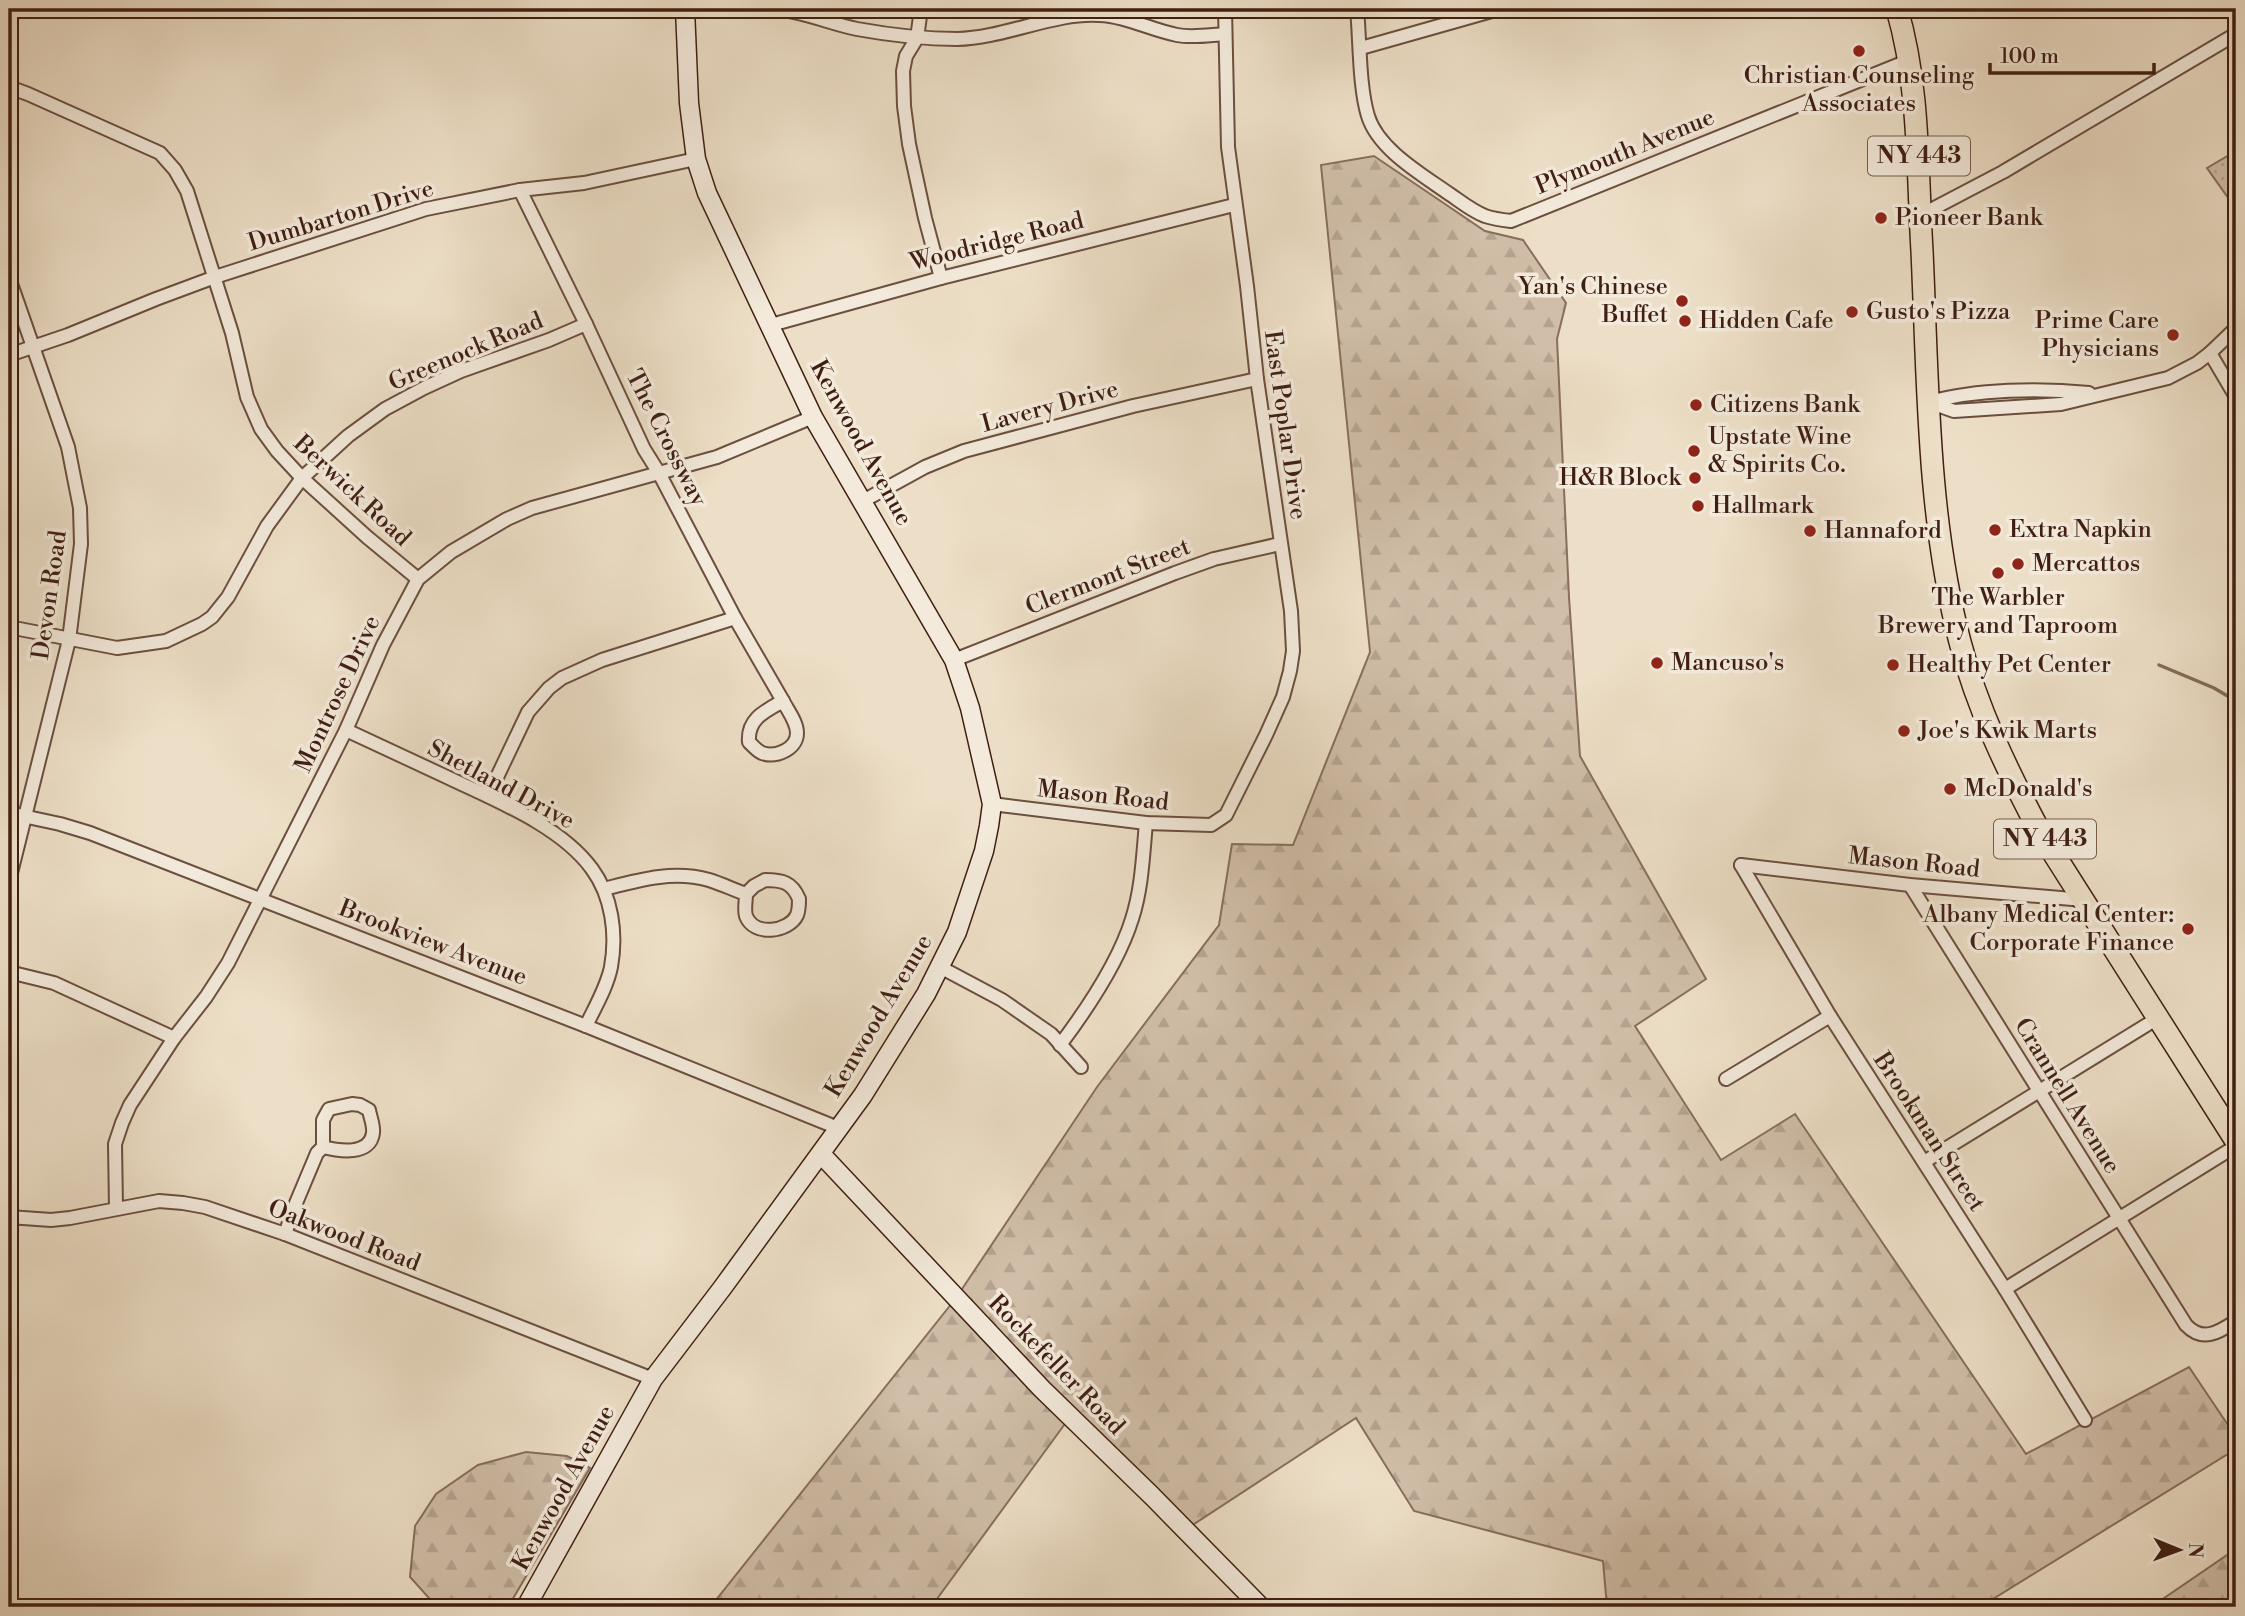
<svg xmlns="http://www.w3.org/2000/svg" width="2245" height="1616" font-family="'Libre Bodoni',serif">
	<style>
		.grass { fill: url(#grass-dots); stroke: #886e5e; stroke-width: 2 }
		.forest { fill: url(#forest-firs); stroke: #886e5e; stroke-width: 2 }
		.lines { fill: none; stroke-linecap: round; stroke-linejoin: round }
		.stream { stroke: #846b5a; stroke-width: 3.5 }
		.street-casing { stroke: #6b4f40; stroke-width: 16 }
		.secondary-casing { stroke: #401f13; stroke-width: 21 }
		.primary-casing { stroke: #401f13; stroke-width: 24 }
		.street { stroke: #f3eadb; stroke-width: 12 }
		.secondary { stroke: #f3eadb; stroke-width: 18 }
		.primary { stroke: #eddfc7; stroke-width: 21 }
		.poi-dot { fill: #8f2418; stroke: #f3eadb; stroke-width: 2.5 }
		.labels { text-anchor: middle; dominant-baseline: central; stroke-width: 7; stroke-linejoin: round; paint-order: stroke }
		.shield { fill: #f3eadb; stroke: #765c4f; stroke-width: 2 }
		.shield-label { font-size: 23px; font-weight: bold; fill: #401f13 }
		.poi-label { font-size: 24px; fill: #401f13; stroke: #f3eadb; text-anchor: start }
		.street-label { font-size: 24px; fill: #401f13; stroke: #f3eadb }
	</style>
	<defs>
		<pattern id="grass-dots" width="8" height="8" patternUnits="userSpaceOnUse" patternTransform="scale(1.75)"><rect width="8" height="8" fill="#d0bea8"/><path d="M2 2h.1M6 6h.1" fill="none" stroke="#b4a390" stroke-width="1.8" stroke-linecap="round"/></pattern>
		<pattern id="forest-firs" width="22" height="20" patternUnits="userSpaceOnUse" patternTransform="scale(1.75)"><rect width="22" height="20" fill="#d0bea8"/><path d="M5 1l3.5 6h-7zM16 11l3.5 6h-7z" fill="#b4a390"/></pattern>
	</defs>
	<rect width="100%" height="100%" fill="#eddfc7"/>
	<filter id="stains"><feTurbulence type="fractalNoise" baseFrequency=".00286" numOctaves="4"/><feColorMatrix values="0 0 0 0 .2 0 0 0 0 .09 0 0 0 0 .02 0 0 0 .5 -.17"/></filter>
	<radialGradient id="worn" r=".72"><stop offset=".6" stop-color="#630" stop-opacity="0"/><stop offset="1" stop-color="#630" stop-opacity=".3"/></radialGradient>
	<path class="grass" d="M2236,151V209L2207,168Z"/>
	<g class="forest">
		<path d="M1374,156L1485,231L1523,240L1566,303L1557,339L1569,597L1580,756L1706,979L1635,1026L1721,1160L1795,1114L2026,1454L2189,1367L2236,1437V1449L1980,1607H1607L1603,1561L1414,1511L1356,1418L1185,1530L1070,1417L934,1603L935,1607H728L716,1600L956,1298L1097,1087L1219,925L1232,844L1293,845L1370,652L1321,165Z"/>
		<path d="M526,1452L567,1456L590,1468L508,1607H437L410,1577L415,1526L436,1494L478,1465Z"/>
		<path d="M2236,1549V1607H2151Z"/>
	</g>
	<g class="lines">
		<path class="stream" d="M2159,665L2214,688L2236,701"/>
		<defs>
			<g id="street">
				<path d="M774,9C803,11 828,23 857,29C890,35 924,39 957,39C1004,38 1055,12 1099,15C1126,16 1151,30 1177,35C1192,38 1209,35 1225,34"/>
				<path d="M921,9L917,38L906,56L903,71L904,106L909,144L925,218L941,278"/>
				<path d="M1357,9C1360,40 1359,87 1368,116C1378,149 1421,174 1448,193C1460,201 1472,211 1485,216C1494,219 1502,220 1511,221L1910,60"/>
				<path d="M1361,48L1499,9"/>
				<path d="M9,87L28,94L160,153L175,170L187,191L232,333L247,397L261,429L277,451L302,478L367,537L418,579"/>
				<path d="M520,190L586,324L644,449L659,473L735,618L783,701"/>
				<path d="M1921,215L2003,172L2236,34"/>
				<path d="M9,278L68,447L80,508L81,544L69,640L9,881"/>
				<path d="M771,325L941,278L1234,205"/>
				<path d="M2210,353L2236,397"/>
				<path d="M9,355L68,335L156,299L215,277L426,209L520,190L584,183L696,159"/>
				<path d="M1929,402L1954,411L2061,404L2168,378L2197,363L2210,353L2236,328"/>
				<path d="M1930,402C1977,389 2040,388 2089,393"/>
				<path d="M863,501L925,467L964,451L1133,406L1257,379"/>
				<path d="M9,627L117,648L166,641L202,624L212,617L228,597L267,526L302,478L348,436L385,409L424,388L461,371L549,340L586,324"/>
				<path d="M954,660L1175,573L1214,559L1280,544"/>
				<path d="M783,701C788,711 797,722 797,733C797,749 776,758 762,753C757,751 753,746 749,742C747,719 765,711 783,701Z"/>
				<path d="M346,730C380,746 414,762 449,778C495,800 561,826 592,869C612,896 617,934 611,967C607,987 595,1007 586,1026"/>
				<path d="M488,796L528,712L549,688L562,678L602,660L735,618"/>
				<path d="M992,804L1146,823L1211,825L1226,815L1266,735L1283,697L1290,671L1293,651L1291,611L1257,379L1247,286L1228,147L1225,9"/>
				<path d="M9,813L60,824L90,833L586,1026L838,1128"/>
				<path d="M1741,865L1830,1016L2005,1289L2085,1420"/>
				<path d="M1741,865L1910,885L2084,900"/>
				<path d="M765,880C782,880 792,882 799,899C799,904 799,910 797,915C789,932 754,937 746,916C744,910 746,901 746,894L754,886Z"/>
				<path d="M1910,885L2186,1325C2203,1343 2219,1332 2236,1321"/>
				<path d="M604,889C639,880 673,870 709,880C722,884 734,890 746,894"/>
				<path d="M940,967L1002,1000L1051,1034L1081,1067"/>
				<path d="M9,972L54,983L174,1038"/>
				<path d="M1060,1045C1087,1009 1119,961 1132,919C1142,888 1143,855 1146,823"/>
				<path d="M1726,1079L1830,1016"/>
				<path d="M352,1104L360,1105L369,1110C370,1117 374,1125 373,1133C370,1156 339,1151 323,1147V1120L329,1109Z"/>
				<path d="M1924,1162L2158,1018"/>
				<path d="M116,1208L115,1144L122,1123L130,1105L174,1038L206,997L228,963L346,730L383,645L418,579L451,552L507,519L532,508L717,457L813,417"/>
				<path d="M9,1217L51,1220L70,1218L159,1201L183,1203L205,1207L285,1234L653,1379"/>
				<path d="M285,1234L296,1203L317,1153L323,1147"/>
				<path d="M2005,1289L2236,1146"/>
			</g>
			<g id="secondary">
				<path d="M821,1154L1042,1389L1152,1496L1261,1607"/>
				<path d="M526,1607L653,1379L723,1287L863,1095L926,994L957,932L984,851L989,826L992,804L970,708L954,660L813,417L707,193L696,159L689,103L685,9"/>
			</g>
			<path id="primary" d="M1897,9C1920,88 1917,169 1922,251C1928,380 1927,516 1960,642C1977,708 2008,772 2040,832L2236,1141"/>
		</defs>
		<use href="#street" class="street-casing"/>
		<use href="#secondary" class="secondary-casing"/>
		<use href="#primary" class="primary-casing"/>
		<use href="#street" class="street"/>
		<use href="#secondary" class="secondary"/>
		<use href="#primary" class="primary"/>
	</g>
	<g class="poi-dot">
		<circle cx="1859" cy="51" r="7"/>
		<circle cx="1881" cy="218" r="7"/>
		<circle cx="1682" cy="301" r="7"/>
		<circle cx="1852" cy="312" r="7"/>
		<circle cx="1685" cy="321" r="7"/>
		<circle cx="2173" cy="335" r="7"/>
		<circle cx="1696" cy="405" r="7"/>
		<circle cx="1694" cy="451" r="7"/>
		<circle cx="1695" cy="478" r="7"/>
		<circle cx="1698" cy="506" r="7"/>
		<circle cx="1995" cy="530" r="7"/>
		<circle cx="1810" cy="531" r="7"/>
		<circle cx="2018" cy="564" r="7"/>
		<circle cx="1998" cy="573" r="7"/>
		<circle cx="1657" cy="663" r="7"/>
		<circle cx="1893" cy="665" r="7"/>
		<circle cx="1904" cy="731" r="7"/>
		<circle cx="1950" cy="789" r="7"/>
		<circle cx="2188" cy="929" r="7"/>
	</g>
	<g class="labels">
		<g class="shield">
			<rect x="1868" y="136.5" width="102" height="39" rx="5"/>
			<rect x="1994" y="819.5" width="102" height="39" rx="5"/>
		</g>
		<g class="shield-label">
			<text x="1919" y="156">NY 443</text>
			<text x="2045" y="839">NY 443</text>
		</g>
		<g class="poi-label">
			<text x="1859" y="76" text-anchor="middle">Christian Counseling<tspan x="1859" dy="28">Associates</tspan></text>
			<text x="1895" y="218">Pioneer Bank</text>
			<text x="1668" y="287" text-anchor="end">Yan's Chinese<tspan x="1668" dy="28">Buffet</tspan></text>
			<text x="1866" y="312">Gusto's Pizza</text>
			<text x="1699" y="321">Hidden Cafe</text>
			<text x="2159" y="321" text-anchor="end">Prime Care<tspan x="2159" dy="28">Physicians</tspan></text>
			<text x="1710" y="405">Citizens Bank</text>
			<text x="1708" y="437">Upstate Wine<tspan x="1708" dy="28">&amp; Spirits Co.</tspan></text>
			<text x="1681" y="478" text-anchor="end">H&amp;R Block</text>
			<text x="1712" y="506">Hallmark</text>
			<text x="2009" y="530">Extra Napkin</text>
			<text x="1824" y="531">Hannaford</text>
			<text x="2032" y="564">Mercattos</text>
			<text x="1998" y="598" text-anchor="middle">The Warbler<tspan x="1998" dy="28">Brewery and Taproom</tspan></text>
			<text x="1671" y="663">Mancuso's</text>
			<text x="1907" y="665">Healthy Pet Center</text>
			<text x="1918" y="731">Joe's Kwik Marts</text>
			<text x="1964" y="789">McDonald's</text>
			<text x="2174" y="915" text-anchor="end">Albany Medical Center:<tspan x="2174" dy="28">Corporate Finance</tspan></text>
		</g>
		<g class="street-label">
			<text transform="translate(1625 152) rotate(-22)">Plymouth Avenue</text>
			<text transform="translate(341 216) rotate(-17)">Dumbarton Drive</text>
			<text transform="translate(997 242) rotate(-14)">Woodridge Road</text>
			<text transform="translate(466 352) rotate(-23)">Greenock Road</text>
			<text transform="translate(1050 407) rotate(-15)">Lavery Drive</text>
			<text transform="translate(1285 425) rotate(82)">East Poplar Drive</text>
			<text transform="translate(666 438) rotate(63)">The Crossway</text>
			<text transform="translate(861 443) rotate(61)">Kenwood Avenue</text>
			<text transform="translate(352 491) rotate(43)">Berwick Road</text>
			<text transform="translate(1108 577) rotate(-21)">Clermont Street</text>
			<text transform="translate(50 595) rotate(-82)">Devon Road</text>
			<text transform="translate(338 694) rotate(-65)">Montrose Drive</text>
			<text transform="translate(501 785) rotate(28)">Shetland Drive</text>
			<text transform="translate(1103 796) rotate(6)">Mason Road</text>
			<text transform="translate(1914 863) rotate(6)">Mason Road</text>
			<text transform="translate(433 943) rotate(21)">Brookview Avenue</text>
			<text transform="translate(879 1016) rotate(-59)">Kenwood Avenue</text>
			<text transform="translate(2067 1096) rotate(58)">Crannell Avenue</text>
			<text transform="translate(1929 1132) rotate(57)">Brookman Street</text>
			<text transform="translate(344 1236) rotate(21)">Oakwood Road</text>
			<text transform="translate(1056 1365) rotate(46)">Rockefeller Road</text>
			<text transform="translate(564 1488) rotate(-61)">Kenwood Avenue</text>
		</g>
	</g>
	<rect width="2245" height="1616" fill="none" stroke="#eddfc7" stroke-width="35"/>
	<rect x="10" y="10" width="2224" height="1595" fill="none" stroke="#401f13" stroke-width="3.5"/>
	<rect x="18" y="18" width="2210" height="1581" fill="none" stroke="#401f13" stroke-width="2"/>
	<g transform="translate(2179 1550) rotate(91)" stroke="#f3eadb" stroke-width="5" paint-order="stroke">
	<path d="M0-5L12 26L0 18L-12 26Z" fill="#401f13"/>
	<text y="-10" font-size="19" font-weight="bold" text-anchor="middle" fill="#401f13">N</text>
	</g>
	<path d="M1990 63v10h164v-10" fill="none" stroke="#401f13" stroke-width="3.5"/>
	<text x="2000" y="63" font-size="21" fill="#401f13" stroke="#f3eadb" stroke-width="5" paint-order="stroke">100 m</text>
	<rect width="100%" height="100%" filter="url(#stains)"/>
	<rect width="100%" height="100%" fill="url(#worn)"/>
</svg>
